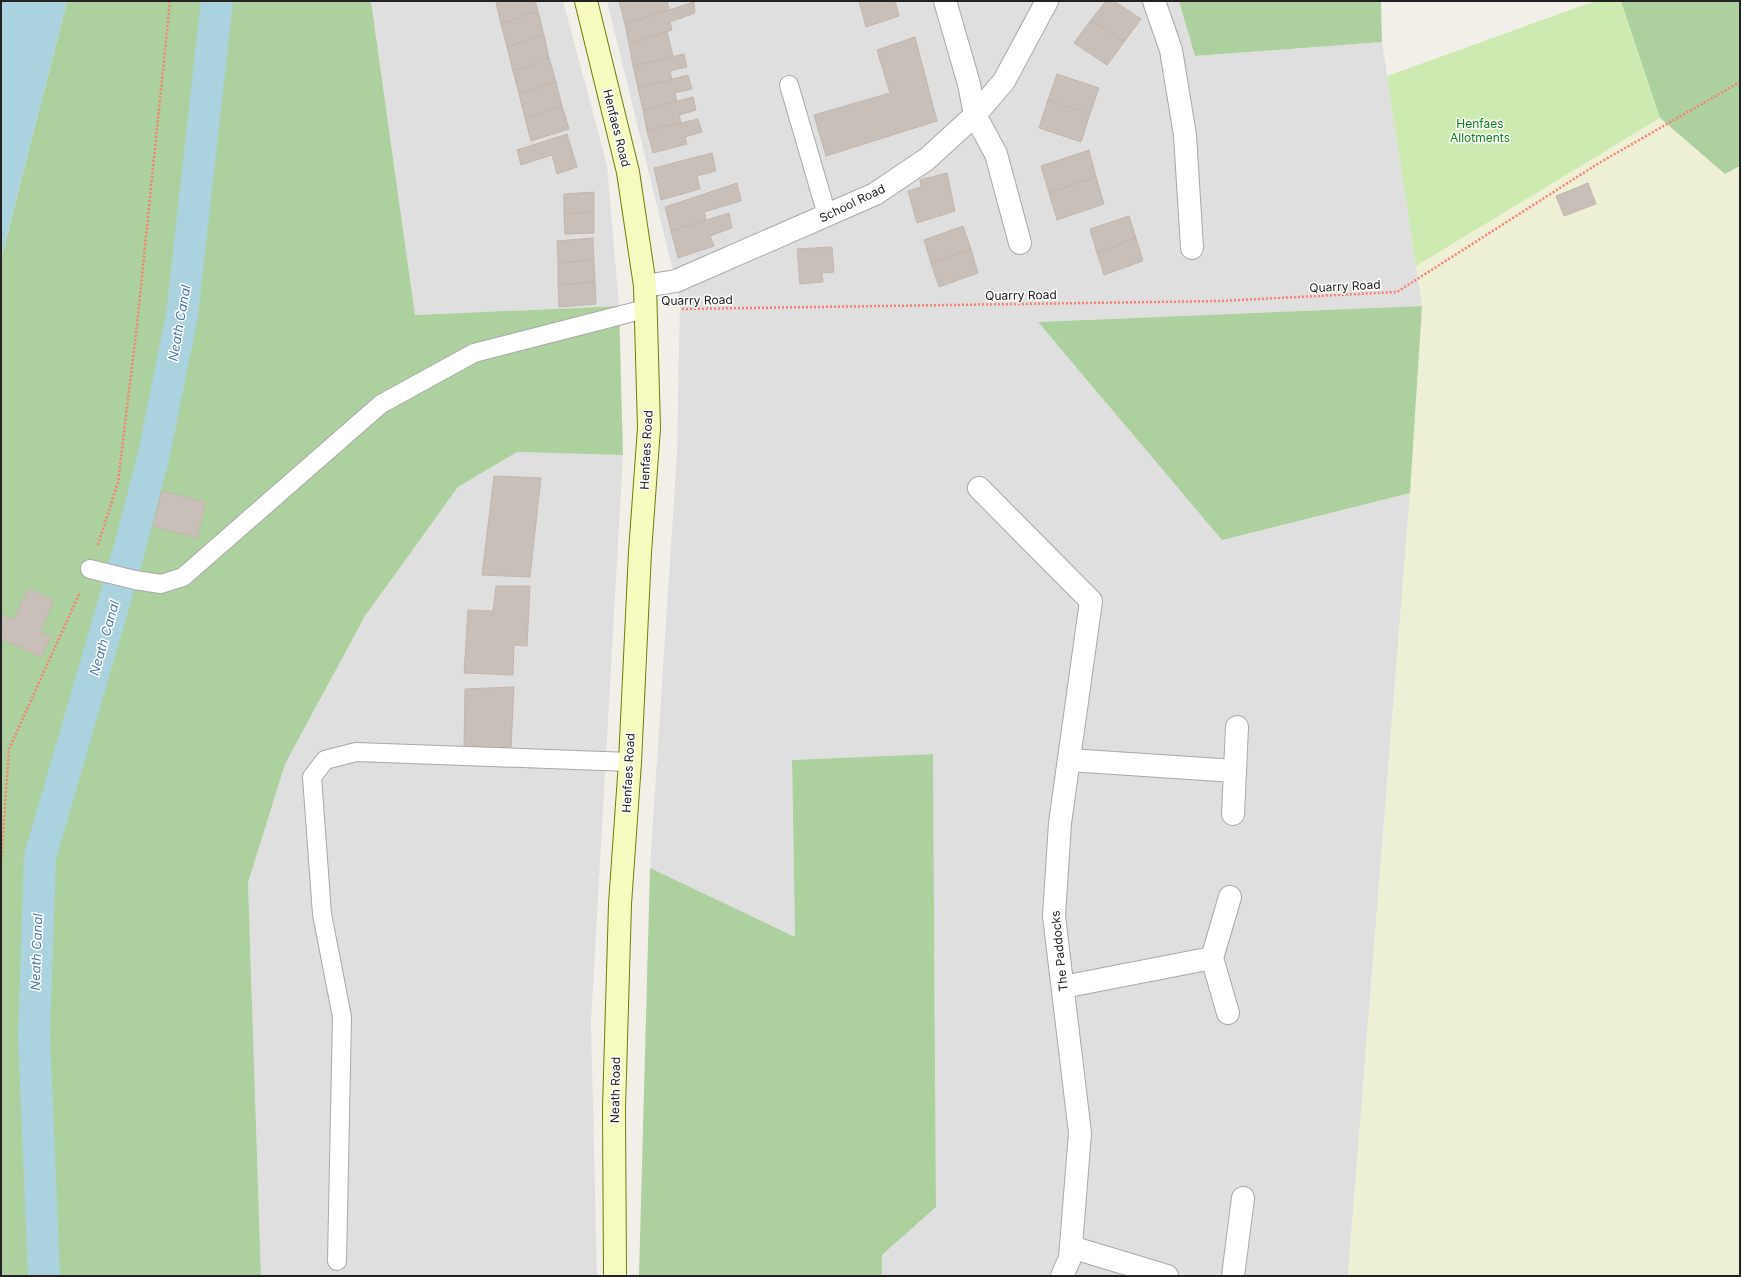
<svg xmlns="http://www.w3.org/2000/svg" width="1741" height="1277" font-family="Inter,sans-serif">
	<style>
		.residential { fill: #e0dfdf }
		.farmland { fill: #eef0d5 }
		.grass { fill: #cdebb0 }
		.forest { fill: #add19e }
		.water { fill: #aad3df }
		.lines { fill: none; stroke-linecap: round; stroke-linejoin: round }
		.canal { stroke: #aad3df; stroke-width: 32 }
		.building { fill: #c7bfb8; stroke: #c4b6ab }
		.service-casing { stroke: #a9a9a9; stroke-width: 20 }
		.minor-casing { stroke: #a9a9a9; stroke-width: 24 }
		.secondary-casing { stroke: #707d05; stroke-width: 24 }
		.path { stroke: #fa8072; stroke-width: 2.5; stroke-dasharray: 2 2; stroke-linecap: butt }
		.service { stroke: #fff; stroke-width: 18 }
		.minor { stroke: #fff; stroke-width: 22 }
		.secondary { stroke: #f7fabf; stroke-width: 22 }
		.labels { text-anchor: middle; dominant-baseline: central; stroke-width: 3; stroke-linejoin: round; paint-order: stroke }
		.park-label { font-size: 12px; fill: #0c8416; stroke: #fff }
		.street-label { font-size: 12px; fill: #222; stroke: #fff }
		.water-label { font-size: 13px; font-style: italic; fill: #4a7aab; stroke: #fff }
	</style>
	<rect width="100%" height="100%" fill="#f2efe9"/>
	<g class="residential">
		<path d="M371,1H563L607,165L619,306L415,315Z"/>
		<path d="M607,1H1179L1195,56L1382,42L1422,306L1038,322L1222,539L1410,493L1348,1276H882V1255L936,1207L933,754L792,760L795,938L650,868L677,453L680,300Z"/>
		<path d="M517,452L623,455L591,1022L597,1276H261L248,883L285,764L365,616L458,487Z"/>
	</g>
	<path class="farmland" d="M1660,118L1725,174L1740,166V1276H1348L1410,493L1422,306L1416,266Z"/>
	<path class="grass" d="M1595,1H1621L1660,118L1416,266L1387,76Z"/>
	<g class="forest">
		<path d="M67,1H371L415,315L619,306L623,455L517,452L458,487L365,616L285,764L248,883L261,1276H1V259Z"/>
		<path d="M1179,1H1381L1382,42L1195,56Z"/>
		<path d="M1621,1H1740V166L1725,174L1660,118Z"/>
		<path d="M1422,306L1410,493L1222,540L1038,322Z"/>
		<path d="M933,754L936,1207L882,1255V1276H639L650,868L795,937L792,760Z"/>
	</g>
	<g class="water">
		<path d="M1,1H67L1,259Z"/>
		<path d="M154,454L160,459L135,559L128,554L120,555L145,455Z"/>
	</g>
	<g class="lines">
		<path class="canal" d="M44,1276L34,1035L40,857L128,554L154,454L182,315L217,1"/>
	</g>
	<g class="building">
		<path d="M499,1H535L538,11L501,24L496,2Z"/>
		<path d="M619,1H667L669,10L625,24Z"/>
		<path d="M859,1H895L899,16L866,27Z"/>
		<path d="M1106,1H1114L1141,19L1124,42L1091,20Z"/>
		<path d="M694,2L695,13L670,22L672,30L629,44L625,24Z"/>
		<path d="M538,11L544,35L507,47L501,24Z"/>
		<path d="M1091,20L1124,42L1107,65L1074,43Z"/>
		<path d="M667,32L673,56L633,66L629,44Z"/>
		<path d="M544,35L549,58L513,71L507,47Z"/>
		<path d="M915,37L937,121L826,156L814,115L890,93L877,50Z"/>
		<path d="M684,54L687,67L670,71L672,79L638,88L633,66Z"/>
		<path d="M549,58L556,82L519,94L513,71Z"/>
		<path d="M1057,74L1099,88L1090,114L1048,100Z"/>
		<path d="M688,75L692,89L675,93L677,101L643,110L638,88Z"/>
		<path d="M556,82L562,106L525,118L519,94Z"/>
		<path d="M693,97L696,110L679,115L681,123L647,131L643,110Z"/>
		<path d="M1048,100L1090,114L1081,142L1039,128Z"/>
		<path d="M562,106L569,129L531,141L525,118Z"/>
		<path d="M698,119L702,132L685,137L687,144L653,153L647,131Z"/>
		<path d="M567,134L577,167L557,174L552,155L521,165L517,150Z"/>
		<path d="M1089,150L1096,177L1049,193L1041,166Z"/>
		<path d="M712,153L716,171L697,176L700,189L661,200L654,168Z"/>
		<path d="M947,173L955,211L917,223L908,191L921,187L920,180Z"/>
		<path d="M1096,177L1104,204L1057,220L1049,193Z"/>
		<path d="M737,183L741,201L704,212L706,219L671,231L665,207Z"/>
		<path d="M1588,183L1596,204L1564,216L1556,196Z"/>
		<path d="M594,192V212L564,214V194Z"/>
		<path d="M594,212V233L565,234L564,214Z"/>
		<path d="M729,213L732,228L710,236L714,246L678,258L671,231Z"/>
		<path d="M1129,216L1136,238L1097,253L1090,229Z"/>
		<path d="M963,226L971,249L931,263L924,240Z"/>
		<path d="M593,238L594,260L558,263L557,241Z"/>
		<path d="M1136,238L1143,261L1104,275L1097,253Z"/>
		<path d="M832,247L834,272L822,273L823,282L800,284L797,249Z"/>
		<path d="M971,249L978,273L939,287L931,263Z"/>
		<path d="M594,260L595,282L558,285V263Z"/>
		<path d="M595,282L596,304L559,307L558,285Z"/>
		<path d="M494,476L541,478L530,577L482,575Z"/>
		<path d="M162,491L206,502L197,538L153,526Z"/>
		<path d="M496,586H530L527,646L514,645L513,675L464,673L468,610L493,611Z"/>
		<path d="M28,588L54,600L40,632L51,636L41,657L1,639V614L14,620Z"/>
		<path d="M514,687L511,747L464,749L465,689Z"/>
	</g>
	<g class="lines">
		<defs>
			<g id="service">
				<path d="M789,85L827,215"/>
				<path d="M90,569L135,580L161,584L183,577L381,404L474,353L645,309"/>
				<path d="M337,1261L342,1017L322,914L312,777L325,760L356,752L630,762"/>
			</g>
			<g id="minor">
				<path d="M1154,1L1171,50L1185,135L1192,248"/>
				<path d="M1020,243L996,154L975,115L1004,81L1047,1"/>
				<path d="M645,286L676,281L875,194L927,159L975,115L969,84L945,1"/>
				<path d="M979,488L1091,601L1060,823L1054,916L1080,1133L1070,1258L1062,1276"/>
				<path d="M1069,760L1235,771"/>
				<path d="M1233,814L1237,727"/>
				<path d="M1063,987L1212,958"/>
				<path d="M1228,1013L1212,958L1230,897"/>
				<path d="M1071,1247L1167,1276"/>
				<path d="M1233,1276L1243,1198"/>
			</g>
			<path id="secondary" d="M586,1L628,172L645,286L649,428L640,552L630,762L620,904L614,1108L615,1276"/>
		</defs>
		<use href="#service" class="service-casing"/>
		<use href="#minor" class="minor-casing"/>
		<use href="#secondary" class="secondary-casing"/>
		<g class="path">
			<path d="M682,309L1219,301L1397,292L1599,163L1740,82"/>
			<path d="M98,545L118,482L137,325L170,1"/>
			<path d="M1,865L9,749L80,592"/>
		</g>
		<use href="#service" class="service"/>
		<use href="#minor" class="minor"/>
		<use href="#secondary" class="secondary"/>
	</g>
	<g class="labels">
		<g class="park-label">
			<text x="1480" y="123">Henfaes<tspan x="1480" dy="14">Allotments</tspan></text>
		</g>
		<g class="street-label">
			<text transform="translate(617 128) rotate(76)">Henfaes Road</text>
			<text transform="translate(852 203) rotate(-26)">School Road</text>
			<text transform="translate(1345 286) rotate(-3)">Quarry Road</text>
			<text transform="translate(1021 295) rotate(-1)">Quarry Road</text>
			<text transform="translate(697 300) rotate(-1)">Quarry Road</text>
			<text transform="translate(646 450) rotate(-87)">Henfaes Road</text>
			<text transform="translate(628 773) rotate(-87)">Henfaes Road</text>
			<text transform="translate(1059 951) rotate(-96)">The Paddocks</text>
			<text transform="translate(615 1090) rotate(-89)">Neath Road</text>
		</g>
		<g class="water-label">
			<text transform="translate(179 323) rotate(-80)">Neath Canal</text>
			<text transform="translate(104 638) rotate(-74)">Neath Canal</text>
			<text transform="translate(36 952) rotate(-88)">Neath Canal</text>
		</g>
	</g>
	<rect width="1741" height="1277" fill="none" stroke="#222222" stroke-width="4"/>
</svg>
